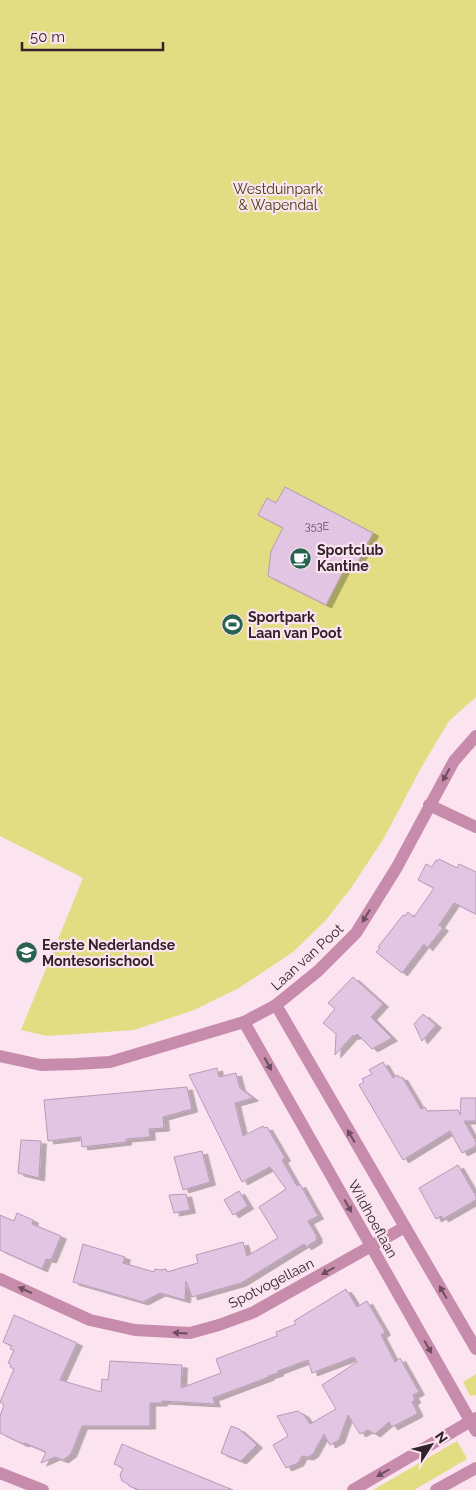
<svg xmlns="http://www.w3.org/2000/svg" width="476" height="1490" font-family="Raleway,sans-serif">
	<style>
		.green { fill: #e2dd83 }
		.building { fill: #e2c5e3; stroke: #b69ab7; filter: url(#shadow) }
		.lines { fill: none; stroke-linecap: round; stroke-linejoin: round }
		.street { stroke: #c78bac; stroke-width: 12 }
		.oneway { fill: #6e4d5f }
		.labels { text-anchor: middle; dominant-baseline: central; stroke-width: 4.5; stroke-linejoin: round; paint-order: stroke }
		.number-label { font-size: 11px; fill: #5e4c59 }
		.park-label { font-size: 14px; fill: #3f3c0f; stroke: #fbe3ef }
		.poi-label { font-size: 14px; font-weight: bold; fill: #32232b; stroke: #fbe3ef; text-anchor: start }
		.street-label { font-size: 14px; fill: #32232b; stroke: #fbe3ef }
	</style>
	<defs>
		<filter id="shadow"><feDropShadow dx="5.5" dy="3" stdDeviation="0" flood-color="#0004"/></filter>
	</defs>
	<rect width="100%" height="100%" fill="#fbe3ef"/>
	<g class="green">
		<path d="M0,0H476V697L449,721L421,768L384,838L351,888L325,921L293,952L239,988L194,1010L134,1030L47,1036L21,1030L83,878L0,836Z"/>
		<path d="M476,1374V1395L470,1396L463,1382Z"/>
		<path d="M457,1441L467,1459L414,1490H373Z"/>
	</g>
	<g class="building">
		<path d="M285,487L373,533L356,566L348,562L326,605L268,576L271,551L283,528L258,515L267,498L276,503Z"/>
		<path d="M439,859L457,868L459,864L476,872V914L454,903L439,925L443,928L427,948L424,944L402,973L376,952L380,948L378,947L403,915L405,916L408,912L414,917L434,888L418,880L426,864L432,867L436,860L438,861Z"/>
		<path d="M353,977L383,1004L371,1017L392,1038L372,1049L357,1034L354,1037L353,1035L335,1055L336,1034L323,1023L335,1009L328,1003Z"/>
		<path d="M423,1014L436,1025L422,1041L414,1024Z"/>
		<path d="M383,1062L393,1078L398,1075L400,1078L402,1077L421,1109L425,1107L427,1111L458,1110L460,1115L461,1098H476V1121H464L476,1142V1146L462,1153L450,1131L403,1160L359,1085L364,1082L362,1079L372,1074L369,1070Z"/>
		<path d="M217,1068L219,1077L236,1073L240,1088L253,1098L235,1103L243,1136L263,1126L264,1128L267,1127L285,1158L282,1160L297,1186L300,1184L318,1216L308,1221L317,1237H316L317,1240L306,1247L304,1244L241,1283L192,1297L186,1281L185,1300L160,1293L143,1302L73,1282L83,1244L125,1257L123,1263L154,1272L155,1269L161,1270L166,1269L167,1272L198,1263L196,1255L243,1242L247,1256L278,1238L259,1207L286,1189L270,1167L242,1182L189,1075Z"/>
		<path d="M187,1087L192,1109L163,1117L164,1128L149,1129L150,1137L126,1139V1142L82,1147L81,1137L48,1141L44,1100Z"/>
		<path d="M21,1140L41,1141L39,1178L18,1173Z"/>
		<path d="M202,1151L210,1182L183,1190L174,1157Z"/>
		<path d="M458,1165L476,1196V1200L443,1219L441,1216L436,1219L419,1188Z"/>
		<path d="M239,1191L248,1206L233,1215L224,1200Z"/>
		<path d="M186,1194L190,1210L174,1213L169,1195Z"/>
		<path d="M17,1213L33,1220L32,1224L61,1236L51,1260L46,1259L42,1269L0,1250V1215L14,1221Z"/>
		<path d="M346,1289L347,1292H348L357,1307L367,1301L385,1332L381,1335L395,1362L400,1358L419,1392L413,1395L415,1400L412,1402L417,1412V1414L392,1427L389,1422L375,1434L368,1430L360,1434L348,1415L339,1440L330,1445L324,1434L313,1454L308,1457L302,1456L298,1463L286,1468L273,1445L288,1436L277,1416L298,1411L304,1415L310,1424L336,1409L322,1385L357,1362L354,1357L312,1373L308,1360L278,1371V1373L268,1376L269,1377L213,1398L215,1404L162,1401V1403H150V1426H82L71,1454L63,1460L55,1457L41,1463L46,1452L25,1443L23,1444L0,1433V1416L4,1405L0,1402L14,1369L10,1367L11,1364L8,1363L14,1350L10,1349L12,1346L3,1342L14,1315L77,1343L60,1380L101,1392L102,1379L108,1380L110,1361L182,1365L181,1388L221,1373L216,1359L277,1336L276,1332L296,1324L294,1321Z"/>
		<path d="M231,1426L239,1429L257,1445L241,1461L221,1453Z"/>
		<path d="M122,1444L162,1461L233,1490H139L129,1486L128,1484L122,1481L120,1475L123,1468L114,1464Z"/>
	</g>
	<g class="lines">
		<g class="street">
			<path d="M429,805L476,827"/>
			<path d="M276,1005L476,1349"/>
			<path d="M244,1022L476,1431"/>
			<path d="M0,1056L41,1065L76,1064L110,1062L244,1022L276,1005L318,971L356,933L397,867L454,761L476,736"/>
			<path d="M0,1279L90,1320L135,1330L190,1333L219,1325L254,1312L405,1227"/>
			<path d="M0,1473L43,1490"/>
			<path d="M353,1490L476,1418"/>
			<path d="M436,1490L476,1468"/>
		</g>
	</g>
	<defs><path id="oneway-solid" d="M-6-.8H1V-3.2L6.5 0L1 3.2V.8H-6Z" transform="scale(1.25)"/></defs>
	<g class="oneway">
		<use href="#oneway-solid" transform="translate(446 775) rotate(119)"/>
		<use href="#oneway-solid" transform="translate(366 916) rotate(122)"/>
		<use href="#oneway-solid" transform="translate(268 1064) rotate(61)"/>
		<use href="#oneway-solid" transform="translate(351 1136) rotate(-121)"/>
		<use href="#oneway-solid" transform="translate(348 1206) rotate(61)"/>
		<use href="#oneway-solid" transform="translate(328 1271) rotate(151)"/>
		<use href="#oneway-solid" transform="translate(25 1290) rotate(-156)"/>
		<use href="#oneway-solid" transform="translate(443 1292) rotate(-120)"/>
		<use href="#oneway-solid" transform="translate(180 1333) rotate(-177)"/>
		<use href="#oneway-solid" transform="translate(428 1347) rotate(60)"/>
		<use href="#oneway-solid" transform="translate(383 1473) rotate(150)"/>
	</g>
	<defs>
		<symbol id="cafe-disc" viewBox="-11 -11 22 22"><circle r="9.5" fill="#28634d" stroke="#fbe3ef"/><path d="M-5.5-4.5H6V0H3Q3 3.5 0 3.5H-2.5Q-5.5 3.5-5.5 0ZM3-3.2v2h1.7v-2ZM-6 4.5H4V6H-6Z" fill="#fff"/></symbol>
		<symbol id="stadium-disc" viewBox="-11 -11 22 22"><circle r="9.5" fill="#28634d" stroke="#fbe3ef"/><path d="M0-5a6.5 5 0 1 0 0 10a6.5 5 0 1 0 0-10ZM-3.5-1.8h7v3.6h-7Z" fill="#fff"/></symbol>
		<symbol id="school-disc" viewBox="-11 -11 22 22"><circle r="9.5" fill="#28634d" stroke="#fbe3ef"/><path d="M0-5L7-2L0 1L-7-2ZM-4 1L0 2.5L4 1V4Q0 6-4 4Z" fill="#fff"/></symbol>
	</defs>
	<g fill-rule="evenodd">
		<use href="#cafe-disc" x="288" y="546" width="25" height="25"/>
		<use href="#stadium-disc" x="220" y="612" width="25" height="25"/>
		<use href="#school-disc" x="14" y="940" width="25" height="25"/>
	</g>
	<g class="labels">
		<g class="number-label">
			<text x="317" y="526">353E</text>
		</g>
		<g class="park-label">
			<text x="278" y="189">Westduinpark<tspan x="278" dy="16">&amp; Wapendal</tspan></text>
		</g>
		<g class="poi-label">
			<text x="317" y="550">Sportclub<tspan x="317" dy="16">Kantine</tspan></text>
			<text x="248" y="617">Sportpark<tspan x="248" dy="16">Laan van Poot</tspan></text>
			<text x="42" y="945">Eerste Nederlandse<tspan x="42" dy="16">Montesorischool</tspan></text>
		</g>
		<g class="street-label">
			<text transform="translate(307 957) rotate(-42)">Laan van Poot</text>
			<text transform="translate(373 1219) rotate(61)">Wildhoeflaan</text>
			<text transform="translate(271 1283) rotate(-27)">Spotvogellaan</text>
		</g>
	</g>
	<g transform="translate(431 1445) rotate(54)" stroke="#fbe3ef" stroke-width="4" paint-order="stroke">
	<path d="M0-4L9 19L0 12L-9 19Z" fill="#32232b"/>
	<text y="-8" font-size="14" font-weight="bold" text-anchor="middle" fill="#32232b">N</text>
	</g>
	<path d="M22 42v8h141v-8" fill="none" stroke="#32232b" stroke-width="2.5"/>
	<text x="30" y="42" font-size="15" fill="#32232b" stroke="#fbe3ef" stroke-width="4" paint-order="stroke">50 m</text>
</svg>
